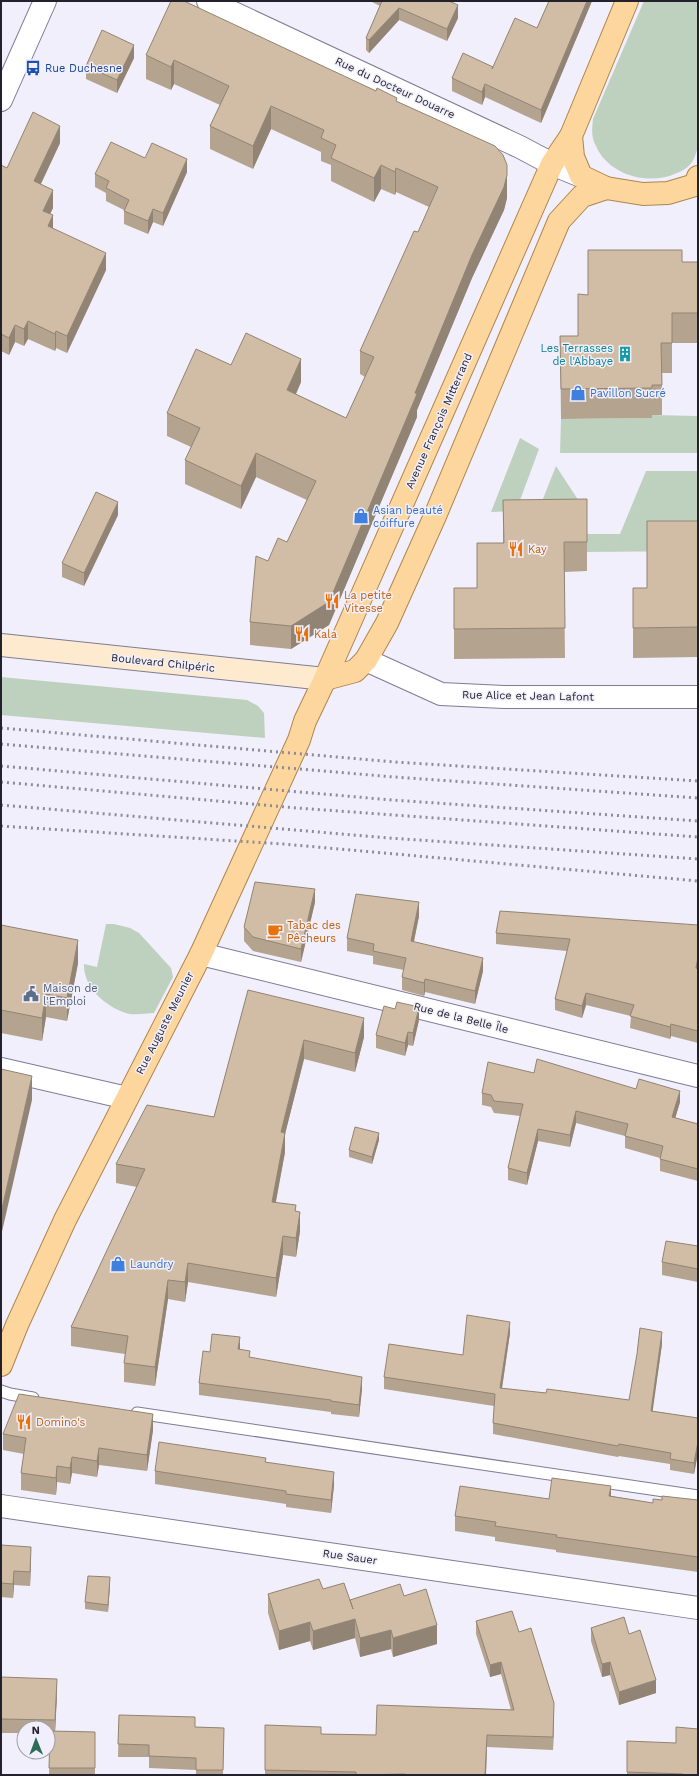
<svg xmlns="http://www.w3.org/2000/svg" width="699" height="1776" font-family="'Work Sans',sans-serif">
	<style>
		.green { fill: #bed1be }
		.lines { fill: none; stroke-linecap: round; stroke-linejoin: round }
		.lane-casing { stroke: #7f7b95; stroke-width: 13 }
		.street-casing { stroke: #7f7b95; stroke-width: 24 }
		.secondary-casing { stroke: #7f7b95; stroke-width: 24 }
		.primary-casing { stroke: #b0854c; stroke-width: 24 }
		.lane { stroke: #fff; stroke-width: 11 }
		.street { stroke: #fff; stroke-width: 22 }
		.secondary { stroke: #feebcf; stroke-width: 22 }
		.primary { stroke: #fdd69e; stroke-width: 22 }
		.rail { stroke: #8d8b96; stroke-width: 3; stroke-dasharray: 2 4; stroke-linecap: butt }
		.wall { fill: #b4a38e }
		.shaded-wall { fill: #928474 }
		.building { fill: #d1bda5; stroke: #928474 }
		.labels { text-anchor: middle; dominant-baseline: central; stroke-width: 3; stroke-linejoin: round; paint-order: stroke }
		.transit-label { font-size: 11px; fill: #164399; stroke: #f1effb; text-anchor: start }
		.street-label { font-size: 11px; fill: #23212b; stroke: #f1effb }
		.culture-label { font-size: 11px; fill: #0d838f; stroke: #f1effb; text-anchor: end }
		.shop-label { font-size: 11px; fill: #366cbe; stroke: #f1effb; text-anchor: start }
		.food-label { font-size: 11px; fill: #c56008; stroke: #f1effb; text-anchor: start }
		.service-label { font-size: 11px; fill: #4e5e75; stroke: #f1effb; text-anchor: start }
	</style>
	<rect width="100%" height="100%" fill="#f1effb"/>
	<g class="green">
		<path d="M644,1H698V148C696,152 695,158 692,162C689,167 682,171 677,173C650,186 609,176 596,146C591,137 592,129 593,119Z"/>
		<path d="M652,415L698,416V453H560L561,419L652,418Z"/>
		<path d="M520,438L539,449L516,511L491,512Z"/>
		<path d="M556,466L586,512L531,529Z"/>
		<path d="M646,471H698V551L587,552V534H620Z"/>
		<path d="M1,677L247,700L258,706L264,713L265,738L1,715Z"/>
		<path d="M106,924H114L130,928L139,933L171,968L173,977L154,1013C146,1013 134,1016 126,1013C106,1007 83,987 84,964L97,967Z"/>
	</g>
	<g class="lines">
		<defs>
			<g id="lane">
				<path d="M1,1391L10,1394L33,1398"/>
				<path d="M137,1413L698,1496"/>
			</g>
			<g id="street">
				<path d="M208,1L520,147L552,164L581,176"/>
				<path d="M1,100L45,1"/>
				<path d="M366,660L441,694L504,697H698"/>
				<path d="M201,954L698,1076"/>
				<path d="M1,1069L127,1098"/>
				<path d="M1,1506L698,1608"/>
			</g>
			<path id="secondary" d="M1,645L325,679"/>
			<g id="primary">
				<path d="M627,1L571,136L573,157L581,176L606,188L643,194L668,193L695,185L698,177"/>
				<path d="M325,679L355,671L366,660L387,623L435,516L559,221L582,196L606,188"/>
				<path d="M1,1365L17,1325L65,1220L201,954L299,740L305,721L325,679L552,164L571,136"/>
			</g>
		</defs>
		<use href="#lane" class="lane-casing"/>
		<use href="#street" class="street-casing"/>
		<use href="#secondary" class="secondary-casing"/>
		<use href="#primary" class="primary-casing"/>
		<use href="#lane" class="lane"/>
		<use href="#street" class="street"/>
		<use href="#secondary" class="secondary"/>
		<use href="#primary" class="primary"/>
		<g class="rail">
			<path d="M1,728L395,762L698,781"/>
			<path d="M1,744L394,777L698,798"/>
			<path d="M1,766L392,800L698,821"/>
			<path d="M1,782L297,808L698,837"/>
			<path d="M1,805L389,838L698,859"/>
			<path d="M1,826L283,844L698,881"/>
		</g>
	</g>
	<g class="wall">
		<path d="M370,1H449L458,18L447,41L399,20L369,53L366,50V38L380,6Z"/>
		<path d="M549,1H592L541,123L485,97L482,105L452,91V78L493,67L537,28Z"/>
		<path d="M146,55L397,102L507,198L504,210L472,278L417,410V417L329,625L291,649L250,645V622L268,561L287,542L307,500L256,477L241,509L185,484V460L191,447L167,436V413L231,365L301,382L296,394L346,418L365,377L360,374V351L418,232L429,207L396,192L395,195L381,189L374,202L331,181V165L321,161V152L271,129L253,169L210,149V126L220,105L174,84L171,90L146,79Z"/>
		<path d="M134,58L117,93L86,79V66Z"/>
		<path d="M60,143L41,184L53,208L50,214L53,228L106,270L67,353L56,348L55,351L28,339L24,346L15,342L9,355L1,351V165L7,168Z"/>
		<path d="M145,158L187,172L163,226L153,222L148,234L124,224V210L106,201V193L95,187V174Z"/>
		<path d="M682,262H698V343H672V373H662V415H652V418L561,419L560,336H578Z"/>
		<path d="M587,499V571L564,572L565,658L454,659V588H477L503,543V500Z"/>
		<path d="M118,515L84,586L62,577V563Z"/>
		<path d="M698,521V657L633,658V588H647Z"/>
		<path d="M315,902L301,962L253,951L244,941V927Z"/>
		<path d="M419,916L414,942L483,971L475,1004L425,992L424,996L402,990V977L404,970L373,964V956L347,951V938Z"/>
		<path d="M1,925L78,963L67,1021L46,1017L42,1041L1,1033Z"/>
		<path d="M698,925V1043L671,1036L670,1039L630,1028L631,1016L586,1005L582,1018L555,1010V999L567,951L496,944V933Z"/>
		<path d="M248,990L364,1037L355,1072L304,1059L285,1134V1152L276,1202L296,1211L300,1231L296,1257L283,1255L276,1297L188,1282L185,1302L168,1299L155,1386L124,1382V1363L125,1354L71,1346V1327L137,1187L116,1183V1164L214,1117Z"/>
		<path d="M419,1020L413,1046L408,1045L405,1056L376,1048V1035Z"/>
		<path d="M534,1073L680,1102L675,1118L698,1124V1181L660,1171V1158L625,1148V1136L576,1123L570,1147L538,1141L527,1185L508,1180V1168L520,1116L494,1113L491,1107L482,1105V1093Z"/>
		<path d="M379,1140L372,1164L349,1157V1150Z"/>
		<path d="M698,1246V1282L662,1275V1262Z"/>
		<path d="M510,1333L502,1389L546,1393L629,1400L662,1344L652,1411L698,1418V1453L694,1474L670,1470V1464L619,1456L618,1457L493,1434V1423L494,1406L384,1389V1377L463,1355Z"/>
		<path d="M240,1350L250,1357L362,1389L359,1417L331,1414V1412L199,1395V1383L210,1352Z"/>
		<path d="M153,1430L147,1471L99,1465L97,1477L72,1473L70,1484L57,1482L56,1495L21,1490V1473L24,1454L3,1450V1434Z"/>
		<path d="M266,1462L334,1485L331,1513L286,1507V1504L155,1484V1471Z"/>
		<path d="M611,1496L653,1503L662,1500H698V1572L556,1552V1550L495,1541V1537L455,1531V1516L549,1499Z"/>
		<path d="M1,1545L31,1561L30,1586L14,1585L13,1598L1,1597Z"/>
		<path d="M110,1584L108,1612L85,1609V1602Z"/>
		<path d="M323,1589L350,1602L404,1596L437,1644L393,1657L391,1649L360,1657L355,1638L313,1650L310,1641L279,1650L268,1613V1594Z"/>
		<path d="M476,1621L519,1632L554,1716L553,1750L487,1747L486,1775H265V1725L321,1734L376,1735L511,1710L501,1674L490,1677L476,1634Z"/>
		<path d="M591,1628L629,1634L656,1693L619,1705L610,1675L602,1677L591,1641Z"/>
		<path d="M1,1677L57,1694L55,1731L95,1732V1775H49L50,1734H48V1728H24V1733H1Z"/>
		<path d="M119,1715L195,1727L224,1728L223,1775H196V1770L149,1768V1757H118Z"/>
		<path d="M627,1741L698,1775H627Z"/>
	</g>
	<g class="shaded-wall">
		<path d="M587,1H592L541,123V110Z"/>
		<path d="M458,5V18L447,41V29Z"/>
		<path d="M399,8V20L369,53V40Z"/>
		<path d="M134,45V58L117,93V80Z"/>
		<path d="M174,60V84L171,90V67Z"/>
		<path d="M485,84V97L482,105V92Z"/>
		<path d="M271,106V129L253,169V146Z"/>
		<path d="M60,126V143L34,198V181Z"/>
		<path d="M187,159V172L163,226V213Z"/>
		<path d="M381,165V189L374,202V178Z"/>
		<path d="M507,165V198L504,210L472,278L417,410V417L329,625L291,649V626Z"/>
		<path d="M396,168V192L395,195V172Z"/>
		<path d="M53,190V208L43,228V211Z"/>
		<path d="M153,209V222L148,234V221Z"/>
		<path d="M53,215V233L48,226Z"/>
		<path d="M106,253V270L67,353V336Z"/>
		<path d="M28,321V339L24,346V329Z"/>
		<path d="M15,325V342L9,355V338Z"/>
		<path d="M56,331V348L55,351V334Z"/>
		<path d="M301,359V382L287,414V390Z"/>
		<path d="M256,453V477L241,509V486Z"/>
		<path d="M118,502V515L84,586V573Z"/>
		<path d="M315,889V902L301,962V949Z"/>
		<path d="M419,902V916L411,954V941Z"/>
		<path d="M78,940V963L67,1021V998Z"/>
		<path d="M698,957V969L696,968Z"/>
		<path d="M483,958V971L475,1004V991Z"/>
		<path d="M425,979V992L424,996V983Z"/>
		<path d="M586,993V1005L582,1018V1006Z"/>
		<path d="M46,994V1017L42,1041V1018Z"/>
		<path d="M419,1007V1020L413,1046V1033Z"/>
		<path d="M364,1018V1037L355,1072V1053Z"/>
		<path d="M671,1024V1036L670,1039V1027Z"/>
		<path d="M408,1032V1045L405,1056V1043Z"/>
		<path d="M304,1040V1059L285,1134V1152L272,1221V1202L281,1132Z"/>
		<path d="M32,1076V1100L1,1236V1213Z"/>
		<path d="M680,1091V1102L672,1129V1117Z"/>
		<path d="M576,1111V1123L570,1147V1135Z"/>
		<path d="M538,1129V1141L527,1185V1173Z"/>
		<path d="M379,1133V1140L372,1164V1157Z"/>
		<path d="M300,1212V1231L296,1257V1238Z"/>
		<path d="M283,1236V1255L276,1297V1278Z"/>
		<path d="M188,1263V1282L185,1302V1282Z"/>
		<path d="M168,1280V1299L155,1386V1367Z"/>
		<path d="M510,1322V1333L500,1400V1388Z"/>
		<path d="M662,1332V1344L651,1423V1411Z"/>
		<path d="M240,1337V1350L238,1349Z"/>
		<path d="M362,1377V1389L359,1417V1405Z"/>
		<path d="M153,1414V1430L147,1471V1455Z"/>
		<path d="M698,1442V1453L694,1474V1463Z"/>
		<path d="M99,1448V1465L97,1477V1461Z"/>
		<path d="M72,1457V1473L70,1484V1468Z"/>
		<path d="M57,1466V1482L56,1495V1478Z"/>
		<path d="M334,1472V1485L331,1513V1500Z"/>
		<path d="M611,1486V1501L609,1496Z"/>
		<path d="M31,1547V1561L30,1586V1572Z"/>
		<path d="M14,1571V1585L13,1598V1584Z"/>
		<path d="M110,1577V1584L108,1612V1605Z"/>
		<path d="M355,1619V1638L313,1650V1631Z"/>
		<path d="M310,1622V1641L279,1650V1631Z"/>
		<path d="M437,1625V1644L393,1657V1638Z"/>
		<path d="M391,1630V1649L360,1657V1638Z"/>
		<path d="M501,1662V1674L490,1677V1665Z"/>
		<path d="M610,1662V1675L602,1677V1664Z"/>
		<path d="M57,1679V1694L55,1734V1720Z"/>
		<path d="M656,1680V1693L619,1705V1692Z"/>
		<path d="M554,1703V1716L553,1750V1737Z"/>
		<path d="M487,1735L486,1775H485Z"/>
	</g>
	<g class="building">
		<path d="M171,1H184L376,91L377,88L397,98L396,101L495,146L503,155L507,165V175L504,187L472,255L415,393L417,394L329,602L291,626L250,622L256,556L268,561L278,538L287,542L316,481L256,453L241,486L185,460L200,428L167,413L196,349L231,365L246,333L301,359L287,390L346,418L374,357L360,351L414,231L418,232L438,187L396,168L395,172L381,165L374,178L331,158L336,145L321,138L324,130L271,106L253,146L210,126L229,86L174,60L171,67L146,55Z"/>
		<path d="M382,1H449L458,5L447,29L399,8L369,40L366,38Z"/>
		<path d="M549,1H587L541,110L485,84L482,92L452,78L463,53L493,67L492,69L515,18L537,28Z"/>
		<path d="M102,30L134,45L117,80L86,66Z"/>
		<path d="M33,112L60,126L34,181L53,190L43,211L53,215L48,226L106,253L67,336L56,331L55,334L28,321L24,329L15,325L9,338L1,334V165L7,168Z"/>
		<path d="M111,142L145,158L152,143L187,159L163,213L153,209L148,221L124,211L129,200L106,188L109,181L95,174Z"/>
		<path d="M588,250H682V262H698V313H672V343H661L662,385H652V388L561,389L560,336H578V294L588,295Z"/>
		<path d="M96,492L118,502L84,573L62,563Z"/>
		<path d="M587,499V542H564L565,628L454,629V588H477V543H504L503,500Z"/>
		<path d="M647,521H698V627L633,628V588H647Z"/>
		<path d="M255,882L315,889L301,949L253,937L244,927Z"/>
		<path d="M356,894L419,902L411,941L483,958L475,991L425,979L424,983L402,977L406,958L373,951L374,944L347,938Z"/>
		<path d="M500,911L698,925V957L696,968L698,969V1031L671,1024L670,1027L630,1016L634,1005L586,993L582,1006L555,999L570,939L496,933Z"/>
		<path d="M1,925L78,940L67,998L46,994L42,1018L1,1010Z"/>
		<path d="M248,990L364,1018L355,1053L304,1040L281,1132L285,1133L272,1202L296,1205L295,1211L300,1212L296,1238L283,1236L276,1278L188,1263L185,1282L168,1280L155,1367L124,1363L128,1336L71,1327L145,1169L116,1164L147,1105L214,1117Z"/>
		<path d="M397,1002L419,1007L413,1033L408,1032L405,1043L376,1035L384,1006L395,1009Z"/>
		<path d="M537,1059L636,1089L639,1079L680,1091L672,1117L698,1124V1169L660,1159L663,1146L625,1136L628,1124L576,1111L570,1135L538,1129L527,1173L508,1168L523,1104L494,1101L491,1095L482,1093L488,1062L534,1073Z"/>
		<path d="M1,1069L32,1076L1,1213Z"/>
		<path d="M355,1127L379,1133L372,1157L349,1150Z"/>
		<path d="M666,1241L698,1246V1269L662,1262Z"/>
		<path d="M467,1315L510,1322L500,1388L546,1393L547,1389L629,1400L637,1354L640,1328L662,1332L651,1411L698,1418V1442L694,1463L670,1459L671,1453L619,1444L618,1446L493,1423L495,1394L384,1377L389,1344L463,1355Z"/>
		<path d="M212,1334L240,1337L238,1349L250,1351L249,1357L362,1377L359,1405L331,1401V1400L199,1383L203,1351L210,1352Z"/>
		<path d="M19,1394L153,1414L147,1455L99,1448L97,1461L72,1457L70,1468L57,1466L56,1478L21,1473L26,1438L3,1434Z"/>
		<path d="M159,1442L266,1458L265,1462L334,1472L331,1500L286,1494V1491L155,1471Z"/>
		<path d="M552,1478L611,1486L609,1496L653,1503V1499L662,1500V1496L698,1500V1557L556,1537L557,1535L495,1526L496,1522L455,1516L460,1486L549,1499Z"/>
		<path d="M1,1545L31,1547L30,1572L14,1571L13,1584L1,1583Z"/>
		<path d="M88,1576L110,1577L108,1605L85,1602Z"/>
		<path d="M319,1579L323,1589L344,1583L353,1609L350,1600L400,1584L404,1596L426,1589L437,1625L393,1638L391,1630L360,1638L355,1619L313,1631L310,1622L279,1631L268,1594Z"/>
		<path d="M512,1611L519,1632L531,1628L554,1703L553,1737L487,1735L485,1775H404L405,1774L356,1775V1772L265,1770V1725L321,1727V1734L376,1735L377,1705L514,1710L501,1662L490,1665L476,1621Z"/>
		<path d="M624,1617L629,1634L640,1630L656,1680L619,1692L610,1662L602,1664L591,1628Z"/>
		<path d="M1,1677L57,1679L55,1720L1,1719Z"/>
		<path d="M119,1715L195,1717V1727L224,1728L223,1770H196V1758L149,1756V1745L118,1744Z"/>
		<path d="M676,1727L698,1729V1775H683V1774L627,1772V1741L676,1743Z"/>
		<path d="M50,1731L95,1732V1768H49Z"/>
	</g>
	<defs>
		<symbol id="bus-bare" viewBox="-9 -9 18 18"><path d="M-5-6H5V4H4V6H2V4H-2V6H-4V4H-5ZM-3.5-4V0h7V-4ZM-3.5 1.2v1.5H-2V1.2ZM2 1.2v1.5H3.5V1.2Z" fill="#1a4fb4" stroke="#f1effb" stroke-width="2.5" paint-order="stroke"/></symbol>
		<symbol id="building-bare" viewBox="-9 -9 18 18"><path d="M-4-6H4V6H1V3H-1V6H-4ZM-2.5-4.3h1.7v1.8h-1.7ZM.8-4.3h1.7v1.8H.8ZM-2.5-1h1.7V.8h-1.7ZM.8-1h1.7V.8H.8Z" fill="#0f9aa8" stroke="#f1effb" stroke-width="2.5" paint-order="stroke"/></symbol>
		<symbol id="shop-bare" viewBox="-9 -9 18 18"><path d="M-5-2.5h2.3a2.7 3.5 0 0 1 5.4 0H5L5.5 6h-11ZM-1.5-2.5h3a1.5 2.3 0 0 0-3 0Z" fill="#3f7fe0" stroke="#f1effb" stroke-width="2.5" paint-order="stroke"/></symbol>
		<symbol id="restaurant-bare" viewBox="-9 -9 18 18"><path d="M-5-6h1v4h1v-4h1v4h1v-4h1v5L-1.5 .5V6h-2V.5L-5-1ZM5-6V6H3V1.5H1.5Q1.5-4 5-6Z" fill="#e8710a" stroke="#f1effb" stroke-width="2.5" paint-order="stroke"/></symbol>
		<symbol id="cafe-bare" viewBox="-9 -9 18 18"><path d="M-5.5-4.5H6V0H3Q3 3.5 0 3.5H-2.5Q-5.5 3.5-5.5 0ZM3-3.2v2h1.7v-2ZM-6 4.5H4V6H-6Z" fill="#e8710a" stroke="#f1effb" stroke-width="2.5" paint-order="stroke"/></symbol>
		<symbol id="civic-bare" viewBox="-9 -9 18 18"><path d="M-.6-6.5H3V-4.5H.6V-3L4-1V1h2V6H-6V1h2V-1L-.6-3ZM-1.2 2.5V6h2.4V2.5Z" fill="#5c6f8a" stroke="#f1effb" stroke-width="2.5" paint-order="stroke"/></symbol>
	</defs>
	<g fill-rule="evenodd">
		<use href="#bus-bare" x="22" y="57" width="22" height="22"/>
		<use href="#building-bare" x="614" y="343" width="22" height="22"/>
		<use href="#shop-bare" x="567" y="382" width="22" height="22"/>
		<use href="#shop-bare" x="350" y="505" width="22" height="22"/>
		<use href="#restaurant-bare" x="505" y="538" width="22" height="22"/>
		<use href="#restaurant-bare" x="321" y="590" width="22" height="22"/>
		<use href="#restaurant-bare" x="291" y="623" width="22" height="22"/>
		<use href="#cafe-bare" x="264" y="920" width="22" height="22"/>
		<use href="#civic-bare" x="20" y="983" width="22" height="22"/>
		<use href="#shop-bare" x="107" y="1253" width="22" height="22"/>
		<use href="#restaurant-bare" x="13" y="1411" width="22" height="22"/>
	</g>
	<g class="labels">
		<g class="transit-label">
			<text x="45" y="68">Rue Duchesne</text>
		</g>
		<g class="street-label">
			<text transform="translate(395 88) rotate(25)">Rue du Docteur Douarre</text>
			<text transform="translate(439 421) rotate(-66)">Avenue François Mitterrand</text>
			<text transform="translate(163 663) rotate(6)">Boulevard Chilpéric</text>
			<text transform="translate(528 696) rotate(1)">Rue Alice et Jean Lafont</text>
			<text transform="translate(461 1018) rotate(14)">Rue de la Belle Île</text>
			<text transform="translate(165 1023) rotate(-63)">Rue Auguste Meunier</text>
			<text transform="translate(350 1557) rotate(8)">Rue Sauer</text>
		</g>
		<g class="culture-label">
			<text x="613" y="348">Les Terrasses<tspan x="613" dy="13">de l'Abbaye</tspan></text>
		</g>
		<g class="shop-label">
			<text x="590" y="393">Pavillon Sucré</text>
			<text x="373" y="510">Asian beauté<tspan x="373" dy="13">coiffure</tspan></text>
			<text x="130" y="1264">Laundry</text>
		</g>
		<g class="food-label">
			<text x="528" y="549">Kay</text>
			<text x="344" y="595">La petite<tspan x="344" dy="13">Vitesse</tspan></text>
			<text x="314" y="634">Kala</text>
			<text x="287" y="925">Tabac des<tspan x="287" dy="13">Pêcheurs</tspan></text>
			<text x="36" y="1422">Domino's</text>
		</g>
		<g class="service-label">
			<text x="43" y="988">Maison de<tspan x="43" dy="13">l'Emploi</tspan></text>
		</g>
	</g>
	<rect width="699" height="1776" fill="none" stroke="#23212b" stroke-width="4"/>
	<g transform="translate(36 1740) rotate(359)"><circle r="19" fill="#f1effb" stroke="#9f9da8"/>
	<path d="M0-3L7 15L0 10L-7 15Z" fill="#2e6c58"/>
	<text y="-6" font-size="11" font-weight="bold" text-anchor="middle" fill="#23212b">N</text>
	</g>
</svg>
